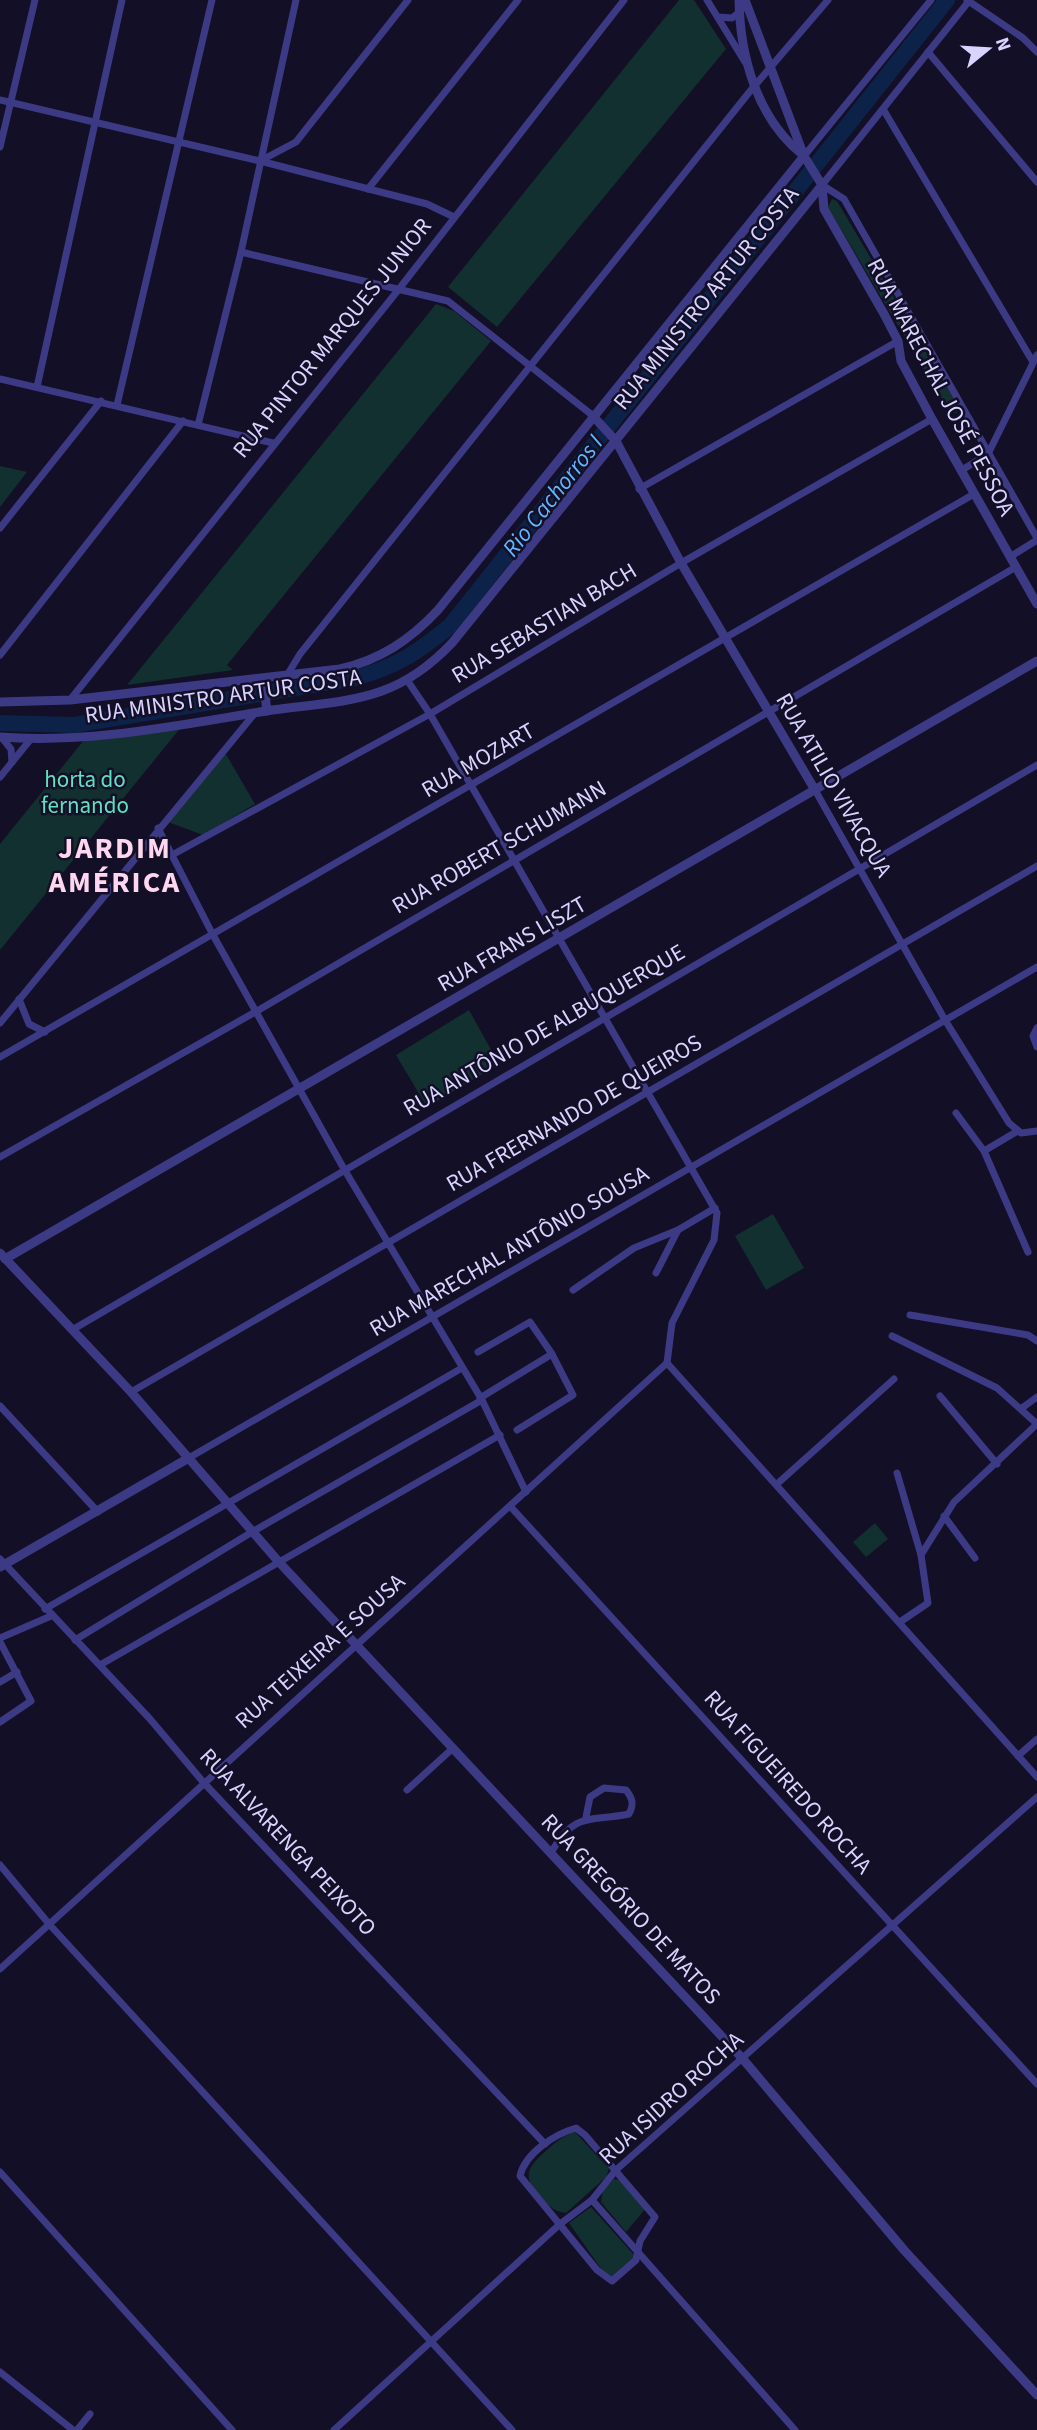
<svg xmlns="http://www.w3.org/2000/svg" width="1037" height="2430" font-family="'Source Sans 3',sans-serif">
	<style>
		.green { fill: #12302f }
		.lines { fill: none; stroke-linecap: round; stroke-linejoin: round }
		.river { stroke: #0c2248; stroke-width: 16 }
		.minor { stroke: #3d3a85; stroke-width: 7 }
		.tertiary { stroke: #3d3a85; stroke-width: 9 }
		.labels { text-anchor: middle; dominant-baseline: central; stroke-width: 5; stroke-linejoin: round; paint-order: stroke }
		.street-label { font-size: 23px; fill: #d9d4ff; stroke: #130f26 }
		.park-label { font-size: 23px; fill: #5fe0c0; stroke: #130f26 }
		.water-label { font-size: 24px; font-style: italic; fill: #62b6ff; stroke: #130f26 }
		.district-label { font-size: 30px; font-weight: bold; letter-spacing: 2px; fill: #ffd6f0; stroke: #130f26 }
	</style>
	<rect width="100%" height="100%" fill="#130f26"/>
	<g class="green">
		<path d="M679,0H694L726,49L497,327L448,287Z"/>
		<path d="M832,199L837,201L958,406L957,413L949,412L828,207Z"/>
		<path d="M436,304L454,311L491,341L227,665L233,670L127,685Z"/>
		<path d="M0,466L27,472L0,507Z"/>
		<path d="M182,726L0,950V844L84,740Z"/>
		<path d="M224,751L255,804L203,835L168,822Z"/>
		<path d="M469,1010L499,1064L427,1107L396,1055Z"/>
		<path d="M773,1214L804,1268L766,1290L735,1236Z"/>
		<path d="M875,1523L888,1539L866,1557L853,1542Z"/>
		<path d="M575,2132L609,2169L606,2177L566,2213C554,2211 551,2208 543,2199C521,2178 526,2168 547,2150C556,2142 564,2135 575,2132Z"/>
		<path d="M614,2179L621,2180L646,2208L626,2232L601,2202L603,2190Z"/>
		<path d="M591,2207L635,2256L612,2277L602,2270L569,2223Z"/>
	</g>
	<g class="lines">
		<path class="river" d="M0,723L74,725L355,678C396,667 418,652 450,626L947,0"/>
		<g class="minor">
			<path d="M707,0L745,62"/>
			<path d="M967,0L1023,38L1037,52"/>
			<path d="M969,1L822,185L844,199L1037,538"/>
			<path d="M718,17L732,18L741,11"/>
			<path d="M928,52L1037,182"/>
			<path d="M0,100L260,161L427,204L454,217"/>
			<path d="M883,109L1033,362"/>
			<path d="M0,147L35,0"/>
			<path d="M804,156L931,0"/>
			<path d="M260,161L296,142L408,0"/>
			<path d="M368,189L518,0"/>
			<path d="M241,252L448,301L592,415"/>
			<path d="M0,379L273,443"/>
			<path d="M37,387L122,0"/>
			<path d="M117,405L212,0"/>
			<path d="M198,425L241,252L296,0"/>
			<path d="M962,470L988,454L1037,355"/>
			<path d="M639,489L898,341"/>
			<path d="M0,528L101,401"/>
			<path d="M1010,557L1037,540"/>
			<path d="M0,655L183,421"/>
			<path d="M286,677L300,654L751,90L828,0"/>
			<path d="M407,680L430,714L717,1213L714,1240L672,1323L667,1363"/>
			<path d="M70,700L399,289L624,0"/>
			<path d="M2,738L11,749L12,762"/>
			<path d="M0,777L30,740"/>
			<path d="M815,790L945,1020L1009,1123L1021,1133L1037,1131"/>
			<path d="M158,828L213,935L344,1169L482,1400L526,1492"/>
			<path d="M172,855L430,714L681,563L932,419"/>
			<path d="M19,999L29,1024L45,1032"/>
			<path d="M0,1023L255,713"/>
			<path d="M1037,1028L1033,1036L1037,1047"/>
			<path d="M0,1057L974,494"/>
			<path d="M956,1113L984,1151"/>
			<path d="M1016,1132L984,1151L1028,1252"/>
			<path d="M0,1157L257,1011L1016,567"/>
			<path d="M656,1273L678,1230L715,1208"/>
			<path d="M573,1290L634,1248L678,1230"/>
			<path d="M910,1315L1028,1335L1037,1341"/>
			<path d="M72,1330L1037,765"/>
			<path d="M892,1336L997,1388L1037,1424L954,1502L921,1555"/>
			<path d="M478,1352L530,1322L552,1354"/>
			<path d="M667,1363L1037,1777"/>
			<path d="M131,1392L1037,866"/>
			<path d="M940,1396L997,1464"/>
			<path d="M480,1398L552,1354L573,1395L517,1430"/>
			<path d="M0,1406L98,1512"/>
			<path d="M1022,1408L1037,1397"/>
			<path d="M187,1459L1037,967"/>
			<path d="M897,1473L921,1555L928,1603L900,1622"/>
			<path d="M777,1484L894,1379"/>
			<path d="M510,1506L1037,2084"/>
			<path d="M944,1516L975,1558"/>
			<path d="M0,1559L150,1719L204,1783L545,2144"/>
			<path d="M45,1609L462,1368"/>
			<path d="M0,1638L51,1616"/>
			<path d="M75,1640L252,1532L482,1400"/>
			<path d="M0,1642L31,1701L0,1722"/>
			<path d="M100,1665L500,1435"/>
			<path d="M0,1682L17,1672"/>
			<path d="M1018,1756L1037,1739"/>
			<path d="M407,1790L452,1749"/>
			<path d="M552,1851C575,1811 590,1822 629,1814C634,1804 633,1799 626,1790L604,1788L590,1797L586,1817"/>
			<path d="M0,1865L49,1924L512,2430"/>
			<path d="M0,1969L667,1363"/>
			<path d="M576,2128L585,2135L655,2217L640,2241L636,2260L612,2281L597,2270L520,2176C525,2153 555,2134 576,2128Z"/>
			<path d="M0,2172L232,2430"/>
			<path d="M592,2200L795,2430"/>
			<path d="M0,2372L73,2430"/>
			<path d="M77,2430L90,2414"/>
			<path d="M334,2430L560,2224L592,2200L616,2170L1037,1797"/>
		</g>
		<g class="tertiary">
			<path d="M739,0C740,56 757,119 803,155"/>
			<path d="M745,0L804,156L822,185L824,209L884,314L898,341L901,361L932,419L1037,604"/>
			<path d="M592,415L616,441L681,563L815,790"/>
			<path d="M263,680L267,711"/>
			<path d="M0,702L70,700L340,669C380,660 410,640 438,610L804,156"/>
			<path d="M0,737C88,744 179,725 266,711C304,705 346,704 382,691C410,681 432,664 452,643L822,185"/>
			<path d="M0,1253L131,1392L278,1561L742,2058L904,2250L1037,2395"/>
			<path d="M5,1259L1037,661"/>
			<path d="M0,1567L187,1459"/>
		</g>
	</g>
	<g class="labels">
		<g class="street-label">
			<text transform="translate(706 298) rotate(-51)">RUA MINISTRO ARTUR COSTA</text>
			<text transform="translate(332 338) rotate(-51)">RUA PINTOR MARQUES JUNIOR</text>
			<text transform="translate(941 387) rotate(62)">RUA MARECHAL JOSÉ PESSOA</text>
			<text transform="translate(544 623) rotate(-31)">RUA SEBASTIAN BACH</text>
			<text transform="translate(223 696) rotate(-8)">RUA MINISTRO ARTUR COSTA</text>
			<text transform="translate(478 760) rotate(-30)">RUA MOZART</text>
			<text transform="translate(834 785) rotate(60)">RUA ATILIO VIVACQUA</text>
			<text transform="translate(499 847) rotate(-30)">RUA ROBERT SCHUMANN</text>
			<text transform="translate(512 944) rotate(-30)">RUA FRANS LISZT</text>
			<text transform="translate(544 1030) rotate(-30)">RUA ANTÔNIO DE ALBUQUERQUE</text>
			<text transform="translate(574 1113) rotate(-30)">RUA FRERNANDO DE QUEIROS</text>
			<text transform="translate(509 1251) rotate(-30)">RUA MARECHAL ANTÔNIO SOUSA</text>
			<text transform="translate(320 1651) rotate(-42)">RUA TEIXEIRA E SOUSA</text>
			<text transform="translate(788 1782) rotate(48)">RUA FIGUEIREDO ROCHA</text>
			<text transform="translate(288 1842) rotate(47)">RUA ALVARENGA PEIXOTO</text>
			<text transform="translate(631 1909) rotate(47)">RUA GREGÓRIO DE MATOS</text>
			<text transform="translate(671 2098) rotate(-42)">RUA ISIDRO ROCHA</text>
		</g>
		<g class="park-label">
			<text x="85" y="779">horta do<tspan x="85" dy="26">fernando</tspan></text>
		</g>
		<g class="water-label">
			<text transform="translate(553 496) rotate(-52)">Rio Cachorros I</text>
		</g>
		<g class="district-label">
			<text x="115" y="848">JARDIM<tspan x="115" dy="34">AMÉRICA</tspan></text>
		</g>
	</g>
	<g transform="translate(988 49) rotate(72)" stroke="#130f26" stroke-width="5" paint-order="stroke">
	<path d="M0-5L12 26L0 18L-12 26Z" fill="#d9d4ff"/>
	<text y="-10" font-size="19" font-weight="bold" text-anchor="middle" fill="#d9d4ff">N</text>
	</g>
</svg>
